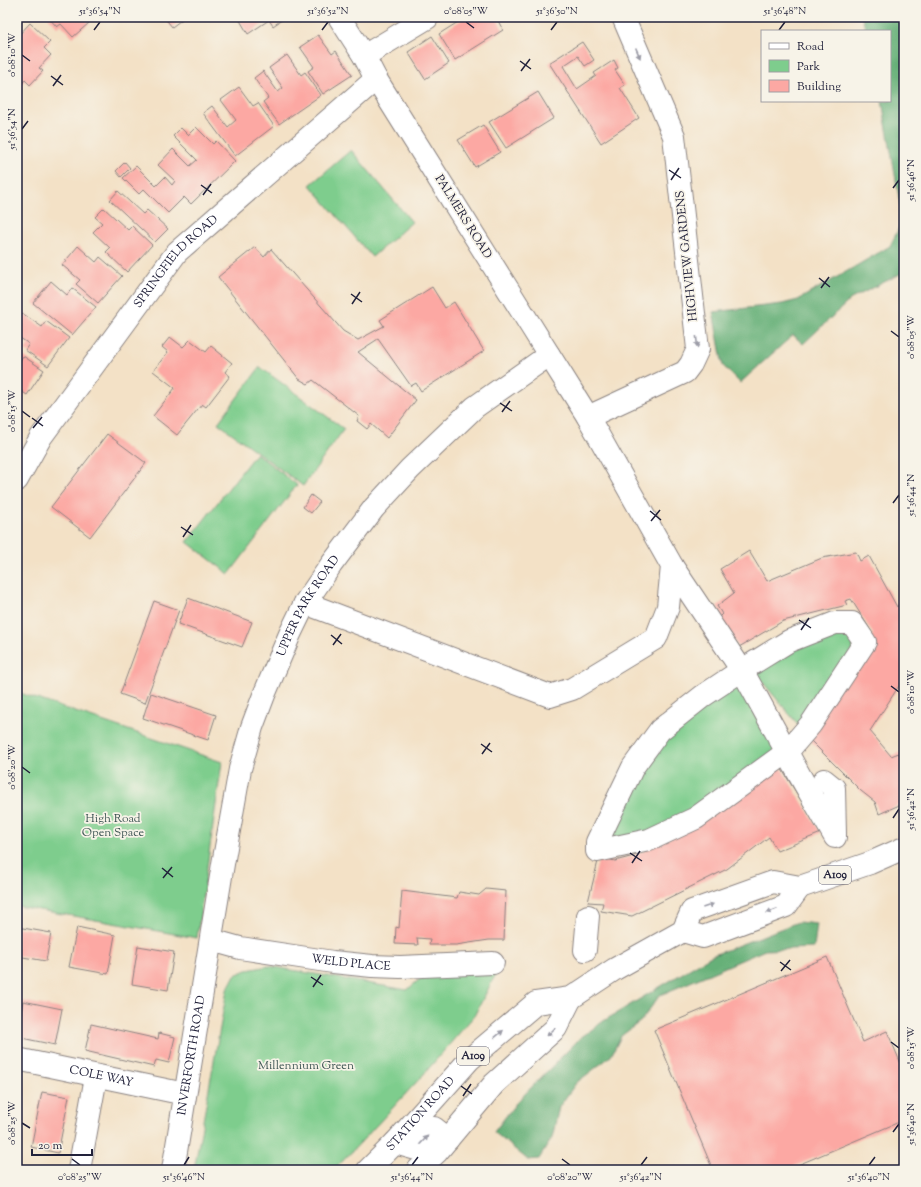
<svg xmlns="http://www.w3.org/2000/svg" width="921" height="1187" font-family="'Sorts Mill Goudy',serif">
	<style>
		.green { fill: #7ecd8d; stroke: #507864 }
		.forest { fill: #66b078; stroke: #44695a }
		.building { fill: #fca8a3 }
		.lines { fill: none; stroke-linecap: round; stroke-linejoin: round }
		.minor-casing { stroke: #8a8280; stroke-width: 24 }
		.major-casing { stroke: #8a8280; stroke-width: 24 }
		.minor { stroke: #fff; stroke-width: 22 }
		.major { stroke: #fff; stroke-width: 22 }
		.oneway { fill: #9c9ca7 }
		.ticks { fill: none; stroke: #22223b; stroke-width: 1.5 }
		.labels { text-anchor: middle; dominant-baseline: central; stroke-width: 3.5; stroke-linejoin: round; paint-order: stroke }
		.shield { fill: #f7f3e8; stroke: #62616f; stroke-width: 1 }
		.shield-label { font-size: 11px; font-weight: bold; fill: #22223b }
		.street-label { font-size: 12px; fill: #22223b; stroke: #f7f3e8 }
		.park-label { font-size: 12px; fill: #3e5554; stroke: #f7f3e8 }
		.neatline { fill: none; stroke: #22223b; stroke-width: 1.5 }
		.ticks-label { font-size: 10px; text-anchor: middle; fill: #22223b }
	</style>
	<rect width="100%" height="100%" fill="#f7f3e8"/>
	<filter id="ink" filterUnits="userSpaceOnUse"><feTurbulence type="fractalNoise" baseFrequency=".025" numOctaves="2"/><feDisplacementMap in="SourceGraphic" scale="8" xChannelSelector="R" yChannelSelector="G"/><feConvolveMatrix kernelMatrix="1 2 1 2 8 2 1 2 1" color-interpolation-filters="sRGB"/></filter>
	<filter id="wash" filterUnits="userSpaceOnUse"><feTurbulence type="fractalNoise" baseFrequency=".012" numOctaves="4" result="noise"/><feDisplacementMap in="SourceGraphic" scale="16" xChannelSelector="R" yChannelSelector="G"/><feGaussianBlur stdDeviation="0.9" result="paint"/><feColorMatrix in="noise" values="0 0 0 0 0 0 0 0 0 0 0 0 0 0 0 0 0 1.4 0 .05"/><feComposite in="paint" operator="in"/></filter>
	<g filter="url(#wash)">
		<rect width="100%" height="100%" fill="#f3e1c6"/>
		<g class="green">
			<path d="M351,150L412,222L372,257L310,185Z"/>
			<path d="M260,367L344,429L303,486L218,423Z"/>
			<path d="M256,453L297,485L229,574L187,542Z"/>
			<path d="M844,623L854,636L853,649L801,728L755,673L756,666Z"/>
			<path d="M727,686H739L781,754L678,827L598,845L641,757Z"/>
			<path d="M17,692L222,762L197,938L17,906Z"/>
			<path d="M269,966L407,990L428,972L498,970L474,1016L423,1075L362,1141L334,1170H194L227,990L235,975L247,970Z"/>
		</g>
		<g class="forest">
			<path d="M862,17H904V272L851,299L803,344L793,335L740,383L723,366L713,312L782,304L798,300L890,246L903,220L882,101H890V31H866Z"/>
			<path d="M798,922L817,924L814,948L765,950L660,995L641,1021L621,1036L611,1056L576,1083L559,1107L552,1138L539,1159L528,1160L494,1132L516,1103L580,1038L605,1020L711,956Z"/>
		</g>
		<g id="blocks">
			<g class="building">
				<path d="M48,17H84L89,23L73,37L61,24L57,27Z"/>
				<path d="M164,17H185L172,27Z"/>
				<path d="M238,17H286L273,26L269,20L248,34Z"/>
				<path d="M466,17H496L503,30L455,60L439,34Z"/>
				<path d="M30,23L50,42L44,48L51,55L39,68L43,71L30,85L25,80L17,89V37Z"/>
				<path d="M318,35L332,54L336,51L352,75L323,94L308,71L314,67L300,47Z"/>
				<path d="M432,36L449,63L425,79L408,52Z"/>
				<path d="M582,42L594,60L585,66L578,56L563,66L577,89L596,76L594,73L614,60L618,68L615,70L625,85L620,88L639,118L601,143L549,63Z"/>
				<path d="M287,55L301,75L305,72L321,95L279,124L263,102L268,98L254,78L263,71L278,92L283,88L269,68Z"/>
				<path d="M239,87L253,106L258,103L274,126L235,156L203,113L212,106L228,127L236,120L221,100Z"/>
				<path d="M538,92L554,118L506,148L489,122Z"/>
				<path d="M483,125L500,152L475,167L458,140Z"/>
				<path d="M196,127L213,144L216,141L235,161L191,204L184,197L168,213L144,189L139,194L123,178L136,166L156,186L165,177L172,185L175,181L158,165L173,149L190,166L197,160L173,136L181,128L188,135Z"/>
				<path d="M125,162L130,168L121,177L116,171Z"/>
				<path d="M118,191L143,214L147,210L168,229L155,242L110,200Z"/>
				<path d="M104,208L128,230L132,226L152,245L127,272L106,252L110,248L93,232L102,223L95,217Z"/>
				<path d="M78,246L96,262L100,257L122,276L98,303L76,284L80,280L62,265Z"/>
				<path d="M255,247L264,257L271,249L343,331L358,340L384,326L380,320L432,287L445,308L454,302L484,351L421,391L416,383L411,386L378,339L358,352L416,400L387,438L371,424L367,429L357,421L359,416L313,380L308,384L299,379L218,277Z"/>
				<path d="M51,281L67,295L72,288L96,307L72,335L33,303Z"/>
				<path d="M22,313L42,327L46,321L69,338L48,366L25,350L29,344L17,336V320Z"/>
				<path d="M170,337L183,347L190,340L206,352L211,346L232,363L225,372L230,376L206,407L202,404L177,435L153,416L175,388L153,371L168,352L162,347Z"/>
				<path d="M23,356L44,370L27,395L21,391L17,397V365Z"/>
				<path d="M107,434L146,463L90,537L51,507Z"/>
				<path d="M311,495L320,502L311,513L303,507Z"/>
				<path d="M749,551L767,581L822,558L856,552L860,561L869,556L897,607L904,597V678L870,731L891,756L904,751V803L879,814L875,802L861,791L803,733L830,703L873,634L851,599L845,601L847,605L783,621L739,647L717,619L722,614L717,606L734,593L720,569Z"/>
				<path d="M188,598L252,622L242,647L178,624Z"/>
				<path d="M154,601L179,610L145,703L120,694Z"/>
				<path d="M151,693L216,715L208,740L143,718Z"/>
				<path d="M778,763L821,833L777,851L769,837L727,869L632,916L601,911L603,903L588,902L599,857L615,861L634,856L687,829Z"/>
				<path d="M486,889L506,891L504,940H489L456,945H429L430,939L417,938L418,945L395,944L396,927L399,928L402,891L457,898L459,892L479,895Z"/>
				<path d="M17,927L51,933L46,961L17,956Z"/>
				<path d="M77,927L115,935L108,974L69,967Z"/>
				<path d="M138,946L174,952L168,990L132,984Z"/>
				<path d="M827,957L863,1042L887,1031L904,1071V1120L786,1170H713L654,1030Z"/>
				<path d="M23,1001L62,1009L55,1045L17,1037Z"/>
				<path d="M91,1024L158,1039L159,1033L175,1037L169,1063L156,1060L154,1067L85,1051Z"/>
				<path d="M42,1092L69,1097L58,1153L31,1147Z"/>
			</g>
		</g>
	</g>
	<g filter="url(#ink)">
		<use href="#blocks" fill-opacity="0" stroke="#8a8280" stroke-width="1"/>
		<g class="lines">
			<defs>
				<g id="minor">
					<path d="M364,56L427,18"/>
					<path d="M588,417L685,372L691,364L698,349L674,136L623,17"/>
					<path id="s1" d="M17,480L41,437L177,252L376,79"/>
					<path d="M672,566L743,672L800,776L835,837"/>
					<path d="M305,603L550,696L572,689L656,638L668,607L672,566L588,417L376,79L364,56L339,17"/>
					<path d="M835,623H852L865,642L811,724L787,752L696,818L649,840L597,851V842L633,767L660,730L703,696L742,670L789,641Z"/>
					<path d="M824,780L834,788L835,834"/>
					<path id="s2" d="M211,940L240,948L333,962L372,966L400,967L493,963"/>
					<path d="M585,950L588,916"/>
					<path id="s3" d="M17,1059L185,1094"/>
					<path d="M79,1170L96,1077"/>
					<path id="s4" d="M173,1170L223,864L240,769L252,727L264,695L290,634L305,603L331,565L374,508L410,469L475,407L549,355"/>
				</g>
				<g id="major">
					<path d="M683,931L703,937L786,906L800,887"/>
					<path d="M395,1143L416,1149L434,1128L448,1139"/>
					<path id="s5" d="M368,1170L395,1143L470,1059L536,1003L571,998L615,969L683,931L692,911L773,882L800,887L870,863L904,848"/>
					<path d="M418,1170L437,1152L494,1084L556,1028L571,998"/>
				</g>
			</defs>
			<use href="#minor" class="minor-casing"/>
			<use href="#major" class="major-casing"/>
			<use href="#minor" class="minor"/>
			<use href="#major" class="major"/>
		</g>
		<defs><path id="oneway-solid" d="M-6-.8H1V-3.2L6.5 0L1 3.2V.8H-6Z"/></defs>
		<g class="oneway">
			<use href="#oneway-solid" transform="translate(638 53) rotate(67)"/>
			<use href="#oneway-solid" transform="translate(697 342) rotate(84)"/>
			<use href="#oneway-solid" transform="translate(708 906) rotate(-20)"/>
			<use href="#oneway-solid" transform="translate(772 911) rotate(159)"/>
			<use href="#oneway-solid" transform="translate(551 1032) rotate(135)"/>
			<use href="#oneway-solid" transform="translate(499 1034) rotate(-40)"/>
			<use href="#oneway-solid" transform="translate(424 1140) rotate(-47)"/>
		</g>
	</g>
	<path class="ticks" d="M466,22L474,28M94,30L100,22M322,30L328,22M551,30L557,22M779,30L785,22M22,55L30,61M520,61L531,69M521,71L530,59M51,76L63,85M53,86L61,75M22,129L28,121M669,170L681,178M671,180L679,168M201,185L212,193M893,188L899,180M203,195L211,184M819,278L830,287M821,288L829,277M351,294L362,302M352,304L360,292M891,331L899,337M500,403L512,411M22,411L30,417M502,412L510,401M32,418L43,426M33,428L42,417M893,503L899,495M650,511L661,520M651,521L660,510M181,527L193,535M183,537L191,525M799,620L811,628M801,630L809,618M331,635L342,644M333,645L341,634M891,686L899,692M481,744L492,752M482,754L490,743M22,767L30,773M893,818L899,809M630,853L642,861M632,863L640,851M162,868L173,877M163,878L172,867M780,962L791,970M781,971L790,960M311,977L323,985M313,987L321,975M891,1042L899,1048M461,1086L472,1094M463,1096L471,1084M22,1123L30,1128M893,1132L899,1124M72,1159L80,1165M562,1159L570,1165M184,1165L189,1157M412,1165L418,1157M641,1165L647,1157M869,1165L875,1157"/>
	<g class="labels">
		<g class="shield">
			<rect x="819" y="866" width="32" height="18" rx="3"/>
			<rect x="457" y="1047" width="32" height="18" rx="3"/>
		</g>
		<g class="shield-label">
			<text x="835" y="875">A109</text>
			<text x="473" y="1056">A109</text>
		</g>
		<g class="street-label">
			<text transform="translate(463 217) rotate(58)">PALMERS ROAD</text>
			<text transform="translate(687 256) rotate(-96)">HIGHVIEW GARDENS</text>
			<text stroke="none"><textPath href="#s1" startOffset="271">SPRINGFIELD ROAD</textPath></text>
			<text stroke="none"><textPath href="#s4" startOffset="584">UPPER PARK ROAD</textPath></text>
			<text stroke="none"><textPath href="#s2" startOffset="142">WELD PLACE</textPath></text>
			<text stroke="none"><textPath href="#s4" startOffset="116">INVERFORTH ROAD</textPath></text>
			<text stroke="none"><textPath href="#s3" startOffset="86">COLE WAY</textPath></text>
			<text stroke="none"><textPath href="#s5" startOffset="77">STATION ROAD</textPath></text>
		</g>
		<g class="park-label">
			<text x="113" y="819">High Road<tspan x="113" dy="14">Open Space</tspan></text>
			<text x="306" y="1066">Millennium Green</text>
		</g>
	</g>
	<rect width="921" height="1187" fill="none" stroke="#f7f3e8" stroke-width="44"/>
	<rect x="761" y="30" width="130" height="72" fill="#f7f3e8" stroke="#a29fa3"/>
	<rect x="769" y="43" width="20" height="6" fill="#ffffff" stroke="#a29fa3"/>
	<text x="797" y="50" font-size="12" fill="#22223b">Road</text>
	<rect x="769" y="60" width="20" height="12" fill="#7ecd8d" stroke="#a29fa3"/>
	<text x="797" y="70" font-size="12" fill="#22223b">Park</text>
	<rect x="769" y="80" width="20" height="12" fill="#fca8a3" stroke="#a29fa3"/>
	<text x="797" y="90" font-size="12" fill="#22223b">Building</text>
	<path d="M32 1149v6h60v-6" fill="none" stroke="#22223b" stroke-width="2"/>
	<text x="38" y="1149" font-size="12" fill="#22223b" stroke="#f7f3e8" stroke-width="3" paint-order="stroke">20 m</text>
	<rect x="22" y="22" width="877" height="1143" class="neatline"/>
	<g class="ticks-label">
		<text x="100" y="14">51°36'54"N</text>
		<text x="328" y="14">51°36'52"N</text>
		<text x="466" y="14">0°08'05"W</text>
		<text x="557" y="14">51°36'50"N</text>
		<text x="785" y="14">51°36'48"N</text>
		<text transform="translate(11 55) rotate(-90)" y="4">0°08'10"W</text>
		<text transform="translate(11 129) rotate(-90)" y="4">51°36'54"N</text>
		<text transform="translate(910 180) rotate(-90)" y="4">51°36'46"N</text>
		<text transform="translate(910 337) rotate(-90)" y="4">0°08'05"W</text>
		<text transform="translate(11 411) rotate(-90)" y="4">0°08'15"W</text>
		<text transform="translate(910 495) rotate(-90)" y="4">51°36'44"N</text>
		<text transform="translate(910 692) rotate(-90)" y="4">0°08'10"W</text>
		<text transform="translate(11 767) rotate(-90)" y="4">0°08'20"W</text>
		<text transform="translate(910 809) rotate(-90)" y="4">51°36'42"N</text>
		<text transform="translate(910 1048) rotate(-90)" y="4">0°08'15"W</text>
		<text transform="translate(11 1123) rotate(-90)" y="4">0°08'25"W</text>
		<text transform="translate(910 1124) rotate(-90)" y="4">51°36'40"N</text>
		<text x="80" y="1180">0°08'25"W</text>
		<text x="184" y="1180">51°36'46"N</text>
		<text x="412" y="1180">51°36'44"N</text>
		<text x="570" y="1180">0°08'20"W</text>
		<text x="641" y="1180">51°36'42"N</text>
		<text x="869" y="1180">51°36'40"N</text>
	</g>
</svg>
